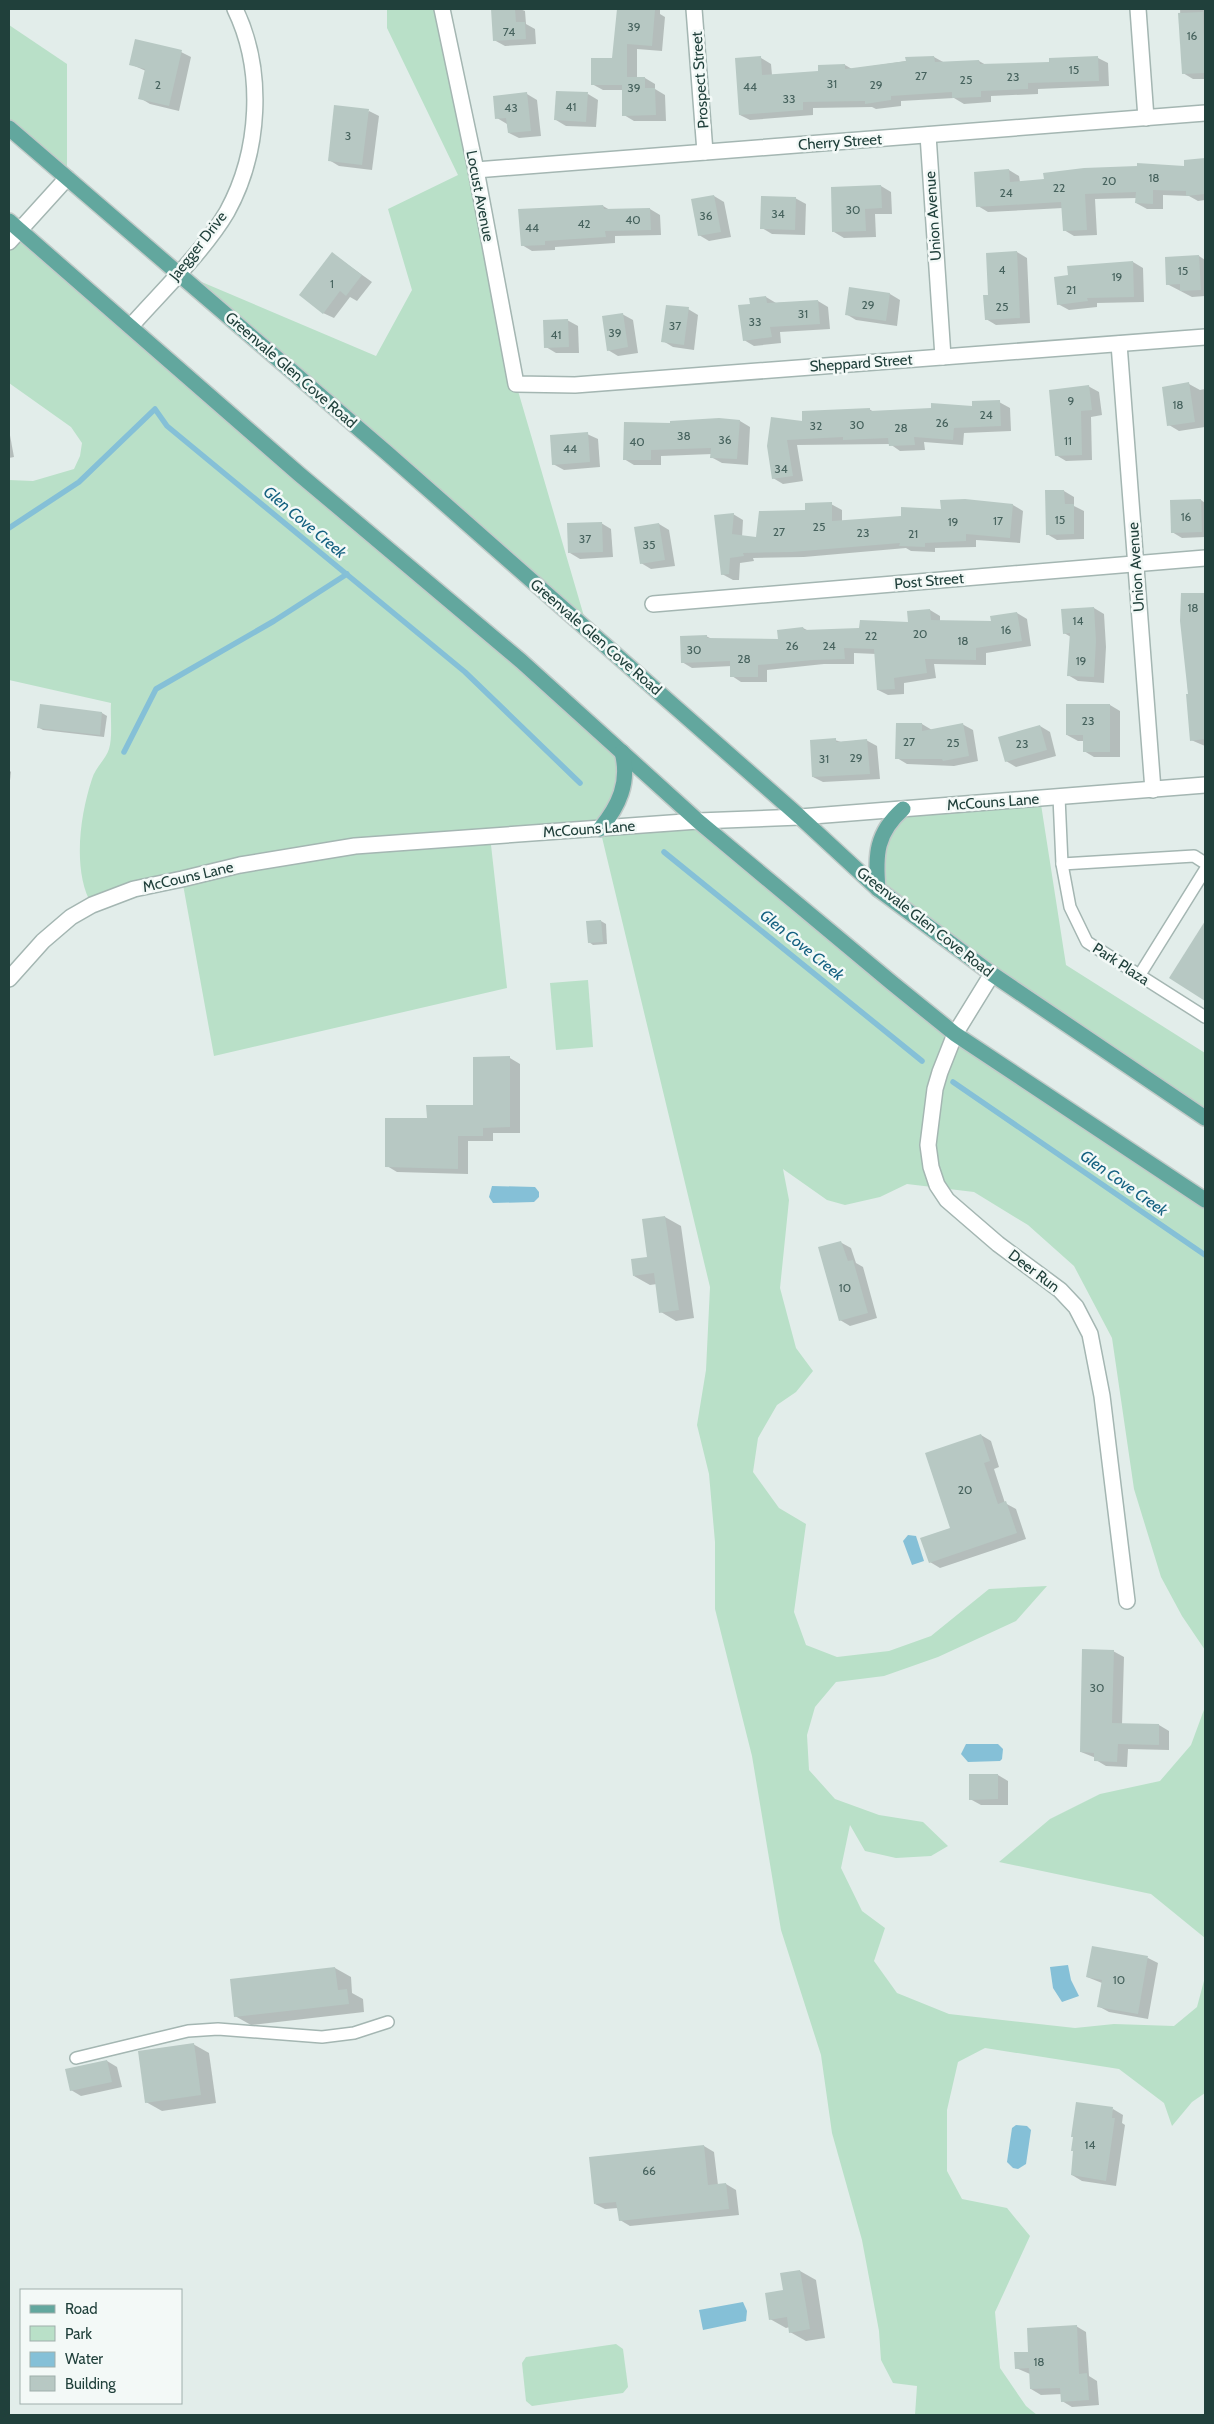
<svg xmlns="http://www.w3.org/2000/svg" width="1214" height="2424" font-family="Cabin,sans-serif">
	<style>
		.green { fill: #b9e0c8 }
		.water { fill: #85c0d7 }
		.shadow { fill: #0003 }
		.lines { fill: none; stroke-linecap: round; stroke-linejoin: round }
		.stream { stroke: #85c0d7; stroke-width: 5.5 }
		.building { fill: #b7c8c3 }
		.service-casing { stroke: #a4b6b2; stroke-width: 14 }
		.minor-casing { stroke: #a4b6b2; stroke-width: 18 }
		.primary-casing { stroke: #c1cac8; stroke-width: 18 }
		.service { stroke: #fff; stroke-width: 11 }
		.minor { stroke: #fff; stroke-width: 15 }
		.primary { stroke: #62a79e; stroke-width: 15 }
		.labels { text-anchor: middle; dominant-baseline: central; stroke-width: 5; stroke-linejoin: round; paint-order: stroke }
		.number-label { font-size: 12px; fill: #46625d }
		.street-label { font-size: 15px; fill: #20403b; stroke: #f3f9f7 }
		.water-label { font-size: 16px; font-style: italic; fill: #156181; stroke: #f3f9f7 }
	</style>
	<rect width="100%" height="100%" fill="#e2edea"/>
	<g class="green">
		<path d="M387,9H442L516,384L588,630L178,272L376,356L412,290L388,209L458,175L387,28Z"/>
		<path d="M9,25L67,64V178L9,128Z"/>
		<path d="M9,221L521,661L625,764L600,828L698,821L877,971L1205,1207V1650L1182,1616L1161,1577L1134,1489L1112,1338L1074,1266L1028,1225L974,1192L907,1184L880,1197L845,1205L827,1200L783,1169L789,1200L780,1288L796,1348L813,1371L796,1392L777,1405L758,1438L753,1472L779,1508L806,1524L794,1612L806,1645L837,1657L889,1651L931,1636L989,1589L1047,1586L1016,1621L938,1657L884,1676L836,1682L815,1707L807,1735L809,1770L835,1799L879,1815L923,1822L948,1846L931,1856L896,1858L865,1851L850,1825L841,1868L862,1911L885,1928L874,1961L897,1993L949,2014L1075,2028L1114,2024L1174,2026L1197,2007L1205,1977V2093L1192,2102L1172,2126L1164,2103L1119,2069L985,2048L958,2062L947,2110V2171L962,2199L1007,2208L1030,2236L995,2312L1000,2368L1026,2406L1037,2415H915L917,2386L893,2383L881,2360L879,2331L862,2240L832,2133L821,2055L781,1930L752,1756L715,1609V1542L709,1474L697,1425L706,1370L710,1287L600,829L490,836L507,988L214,1056L182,879L92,905C72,871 80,815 92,779C95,768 106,759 109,749C113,735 110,716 111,703L9,680V480L33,481L74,469L80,456L82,443L71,427L9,383Z"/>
		<path d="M1040,798L1066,965L1205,1053V1118L878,890V866L897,809Z"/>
		<path d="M588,980L593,1047L556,1050L550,983Z"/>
		<path d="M1205,1707V1938L1151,1894L999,1862L1050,1819L1100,1794L1160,1781L1191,1745Z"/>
		<path d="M616,2344L623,2349L628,2387L623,2393L532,2406L526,2401L522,2363L526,2357Z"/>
	</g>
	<g class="water">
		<path d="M492,1186L535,1187L539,1192V1197L534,1202L493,1203L489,1197Z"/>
		<path d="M908,1535L916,1536L924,1561L912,1565L903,1541Z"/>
		<path d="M966,1744H998L1003,1749L1002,1759L1000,1761L968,1762L961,1754Z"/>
		<path d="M1068,1965L1071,1980L1079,1996L1062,2002L1053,1988L1050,1967Z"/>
		<path d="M1016,2125L1027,2126L1031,2130L1026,2164L1018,2169L1013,2168L1007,2162L1012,2128Z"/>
		<path d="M743,2302L747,2311L746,2321L703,2330L699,2310Z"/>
	</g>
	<g class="shadow">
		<path d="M492,9H520L525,11L526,24L535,29L536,44L505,46L494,40Z"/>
		<path d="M618,9H660V14L665,17L662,51L637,49V78H645L655,84V89L665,95L666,121H634L624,115L623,90H603L592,84L613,59Z"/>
		<path d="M1180,9H1205V79H1193L1183,73Z"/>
		<path d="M181,52L191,57L179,111L150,104L140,98L146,71L130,64Z"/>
		<path d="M934,57L945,63L979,61L986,65L1050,63L1098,58L1108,63L1109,86L1038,89V94L991,96V102L964,104L954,98L901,101V106L876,109L872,107L813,108V115L750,120L740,115L761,58L771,64L772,75L820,72L845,65L852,69Z"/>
		<path d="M527,94L537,100L541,136L519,138L509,133L507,124L497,118Z"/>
		<path d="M588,94L598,100L596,127L566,126L556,120Z"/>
		<path d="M369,111L379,116L372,170L339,166L329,160Z"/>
		<path d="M1205,159V200L1198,201L1189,196L1163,195V209H1147L1136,203L1137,198L1095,199L1097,235L1074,236L1064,230L1063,208L988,212L978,206L1009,170L1019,176L1020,182L1185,167V161Z"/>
		<path d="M881,186L891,192L892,214H875L876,237L844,238L834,232Z"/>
		<path d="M714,196L724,202L731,237L709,241L699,235Z"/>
		<path d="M795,198L806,204L805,235L772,234L762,228Z"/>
		<path d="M603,206L610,210L650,209L660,215L661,235L615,236V243L555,247V250L532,251L522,245Z"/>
		<path d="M1017,252L1027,258L1030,323L996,325L986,319L989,296L987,254Z"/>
		<path d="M333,254L372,282L357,301L350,297L334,318L323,313Z"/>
		<path d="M1199,256L1205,260V296L1192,297L1167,284Z"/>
		<path d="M1133,262L1143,268L1144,302L1097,303V307L1069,310L1058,304Z"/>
		<path d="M850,289L890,294L900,300L897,326L856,320L846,314Z"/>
		<path d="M766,297L776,303L818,301L828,307L830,329L780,332L781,343L754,346L744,340L752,305Z"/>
		<path d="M688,309L698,315L694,350L673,347L663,341Z"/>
		<path d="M622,314L633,320L638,353L618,356L608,350Z"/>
		<path d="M567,320L578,326L579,353H556L546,347Z"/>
		<path d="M1189,384L1200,390L1205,389V427L1179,431L1169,425Z"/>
		<path d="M1088,386L1099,392L1102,415L1091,417L1092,460L1066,461L1056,455Z"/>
		<path d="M999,402L1010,408L1011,431L964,433L963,445L924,442L925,450L900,451L890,444L797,445L803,481L783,484L773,478L768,446L804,422L869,409L874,412L974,408Z"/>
		<path d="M740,421L750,427L748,465L722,463L711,457L712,454L661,456V465H634L624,459L671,424V422Z"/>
		<path d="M9,430L14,457L9,458Z"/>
		<path d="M587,434L598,439L600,467L564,470L553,464Z"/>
		<path d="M1064,491L1074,497V506L1084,511V539L1057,540L1047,534Z"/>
		<path d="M964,500L1013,505L1023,511L1020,543L976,540V547L935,548V552L911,551L906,548L804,557L753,558L754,561L740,563L739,580H733L722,574L733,514L743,520L742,537L757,538L807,512L831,504L842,510V521L902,517L942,510Z"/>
		<path d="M1201,500L1205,503V537L1182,538L1172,532Z"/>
		<path d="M601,523L611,529L613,557L580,559L570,553Z"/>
		<path d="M659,524L669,530L675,566L651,569L641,563Z"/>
		<path d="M1182,594L1205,595V746L1191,740Z"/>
		<path d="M1094,608L1104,614L1106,647L1104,683L1078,681L1068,675L1071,637L1064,633Z"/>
		<path d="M930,610L940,616V622L992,623L1017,613L1027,619L1031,646L986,653V665L934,664L936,678L904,683V694L888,695L878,690L876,654L854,653V664H824L767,670V682H741L732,676V666L692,668L682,662L706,636L712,639L780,640L803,628L809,631L860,629L909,624Z"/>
		<path d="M1110,705L1120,711V757H1094L1084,751V741H1078L1067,735Z"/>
		<path d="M41,706L102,713L107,716L104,737L43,730L38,727Z"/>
		<path d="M922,724L932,730L962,724L973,730L978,761L954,766L907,764L897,758Z"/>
		<path d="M1040,726L1050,732L1056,756L1016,767L1006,761Z"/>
		<path d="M835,740L841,742L866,740L877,746L880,779L823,782L813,777Z"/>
		<path d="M9,770L11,772L9,789Z"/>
		<path d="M601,921L606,924L607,944L593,945L589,942L587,922Z"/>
		<path d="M1205,923V1000L1171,978Z"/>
		<path d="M510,1058L520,1064V1133H493V1141H468V1174L397,1172L387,1166L428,1119L474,1106Z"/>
		<path d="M665,1217L681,1226L694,1318L676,1321L661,1312L657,1284L650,1285L634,1276L649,1258L643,1220Z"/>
		<path d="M840,1242L851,1248L856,1263L863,1267L877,1318L850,1326L840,1320Z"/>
		<path d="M981,1435L991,1441L999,1467L994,1469L1005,1503L1016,1509L1026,1539L940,1568L930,1562L952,1528Z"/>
		<path d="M1113,1651L1124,1657L1122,1725H1159L1169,1731V1750L1128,1749L1127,1767L1106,1766L1096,1760V1758L1081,1752Z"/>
		<path d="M998,1775L1008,1781V1805H981L970,1799Z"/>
		<path d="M1148,1958L1158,1963L1148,2019L1109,2012L1098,2006L1102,1983L1087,1977Z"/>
		<path d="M335,1968L351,1977L352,1993L363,1999L364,2012L251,2025L235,2016Z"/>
		<path d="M193,2044L209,2053L216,2103L162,2111L146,2102Z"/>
		<path d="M107,2061L117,2067L122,2087L81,2096L71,2090Z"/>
		<path d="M1113,2109L1123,2115L1122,2123L1125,2125L1116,2186L1082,2181L1072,2175Z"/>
		<path d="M704,2146L714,2152L718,2185L726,2184L736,2190L739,2215L630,2226L620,2220L618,2208L605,2209L595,2204Z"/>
		<path d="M800,2271L816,2280L825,2338L806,2341L790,2332V2327L786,2328L770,2319L784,2291Z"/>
		<path d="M1076,2326L1086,2332L1089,2376L1097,2381L1099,2405L1072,2407L1062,2401V2394L1041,2395L1031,2389L1030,2374L1016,2368L1029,2353Z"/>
	</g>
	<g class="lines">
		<g class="stream">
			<path d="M9,528L79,482L155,409L167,426L465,672L580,783"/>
			<path d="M124,752L156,689L274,621L347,574"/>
			<path d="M664,852L922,1061"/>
			<path d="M953,1082L1205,1255"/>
		</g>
	</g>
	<g class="building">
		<path d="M491,9H515L516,22H525L526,39L493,41Z"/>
		<path d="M617,9L655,10L652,46L627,44V77H645V88H655L656,115L622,116V85H591V58H612Z"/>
		<path d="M1203,12L1205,73L1182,74L1178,13Z"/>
		<path d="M135,39L182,50L169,106L138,99L145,69L129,65Z"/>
		<path d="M761,56L762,75L818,71V65L845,64V69L906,61L905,57L934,56L935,62L979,60L980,64L1049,62V58L1098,56L1099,81L1028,83V89L981,91V97L952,98V92L891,96V100L865,104V101L803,102V110L739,115L735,58Z"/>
		<path d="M556,91L588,92L586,122L554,120Z"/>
		<path d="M527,92L531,131L508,133L506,118L495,119L493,96Z"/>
		<path d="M334,105L369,109L362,165L328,161Z"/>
		<path d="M1205,158V194L1186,196V191L1153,190V204L1135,203L1136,192L1085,194L1087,230L1063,231L1061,202L976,207L974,172L1009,169L1010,182L1044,179L1043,173L1084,168L1137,166V163L1184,166V160Z"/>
		<path d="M881,185L882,208L865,209L866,231L832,232L831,187Z"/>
		<path d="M714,195L721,232L698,236L691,199Z"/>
		<path d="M761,196L796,197L795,230L760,229Z"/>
		<path d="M603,205L604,209L650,208L651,230L605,231L606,237L545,241V245L521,246L518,209Z"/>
		<path d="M1017,251L1020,318L985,320L983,295H988L986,253Z"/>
		<path d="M332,252L362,275L346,296L340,291L323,314L299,295Z"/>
		<path d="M1199,255L1201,290L1180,291V284L1166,285L1165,257Z"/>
		<path d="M1133,261L1134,297L1087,298L1088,301L1057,305L1054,277L1068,275L1067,266Z"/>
		<path d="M849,287L890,293L886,321L845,315Z"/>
		<path d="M766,296L767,303L818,300L820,324L770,327L772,337L743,341L738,305L750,304L749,298Z"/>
		<path d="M666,305L689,307L684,345L661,342Z"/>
		<path d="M623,313L628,347L607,351L602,316Z"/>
		<path d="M568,319L569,347L544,348L543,320Z"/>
		<path d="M1189,382L1195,422L1167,426L1162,387Z"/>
		<path d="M1089,385L1092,410L1081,411L1082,455L1055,456L1049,390Z"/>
		<path d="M1000,400L1001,426L954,428L953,440L914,437L915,445L889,446L888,438L843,440V437L787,440L793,476L772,479L767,446L771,417L802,421V411L870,408V411L931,408V403L972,406V401Z"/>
		<path d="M719,418L740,420L737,459L710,458L711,448L651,450V460H623L624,422L670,423V421Z"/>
		<path d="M588,432L590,462L552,465L550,435Z"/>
		<path d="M1045,490H1064L1065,504H1074V534L1046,535Z"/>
		<path d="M965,499L1013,504L1010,538L966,534V541L925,543V547L899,546L900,543L792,552L743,553L744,556L730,558L729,574L721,575L714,515L734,513L732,534L756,537L759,511L805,510V503L832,502V521L901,516V507L941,509L940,500Z"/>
		<path d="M1201,499L1202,532L1171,533L1170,500Z"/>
		<path d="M602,522L603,552L568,553L567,523Z"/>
		<path d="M659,523L665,560L640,564L634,527Z"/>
		<path d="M1181,593H1205V739L1190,741L1186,694H1188L1180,621Z"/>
		<path d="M1094,607L1096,641L1094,677L1067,676L1070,633L1063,634L1061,609Z"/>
		<path d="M930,609L931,620L991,621L990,616L1017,612L1022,641L976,648V660L925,659L927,673L894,678L895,689L877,690L874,649L844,648L845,659L813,660L758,665V677H730V661L681,663L680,636L707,635V638L778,639L777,630L803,627L804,630L859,628L860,620L908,622L907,611Z"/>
		<path d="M40,704L102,712L100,735L37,728Z"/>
		<path d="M1066,704H1110V752H1083V735H1066Z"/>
		<path d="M896,723H922V731L963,723L969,756L943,761L942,759H895Z"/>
		<path d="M1040,725L1047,750L1005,762L998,737Z"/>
		<path d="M836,738V742L867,739L870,774L812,777L810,740Z"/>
		<path d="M601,920L603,942L588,943L586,921Z"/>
		<path d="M1205,921V1001L1169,978Z"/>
		<path d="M510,1056V1127L483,1128V1136H458V1169L385,1167V1118H427L426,1105H473V1057Z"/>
		<path d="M665,1216L679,1310L659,1313L654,1273L633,1276L631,1259L647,1257L642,1219Z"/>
		<path d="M841,1241L848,1261L853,1260L868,1313L839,1321L818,1247Z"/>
		<path d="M981,1434L990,1461L984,1463L998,1504L1006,1501L1017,1533L929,1563L920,1538L950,1528L925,1453Z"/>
		<path d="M1082,1649L1114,1650L1112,1723L1159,1724V1745L1118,1744L1117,1762L1094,1761V1753L1080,1752Z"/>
		<path d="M969,1774H998V1799L969,1800Z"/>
		<path d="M1092,1946L1148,1956L1138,2014L1097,2007L1102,1980L1086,1977Z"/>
		<path d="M335,1967L338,1990L347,1989L349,2004L234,2017L230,1979Z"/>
		<path d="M194,2043L201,2095L145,2103L138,2051Z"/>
		<path d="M107,2060L112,2082L70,2091L65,2069Z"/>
		<path d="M1076,2102L1113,2107L1112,2118H1115L1106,2181L1071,2175L1073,2151H1071L1073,2137H1071Z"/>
		<path d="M704,2145L708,2185L726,2183L729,2209L619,2221L616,2202L594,2204L589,2157Z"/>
		<path d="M800,2270L810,2329L789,2333L787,2317L769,2320L765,2293L783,2290L780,2273Z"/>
		<path d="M1077,2325L1079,2374L1087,2373L1089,2400L1061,2402L1060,2388L1030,2389L1029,2368L1015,2369L1014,2352H1028L1027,2328Z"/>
	</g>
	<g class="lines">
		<defs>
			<g id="service">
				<path d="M1059,797L1062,864L1070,907L1087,942L1205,1017"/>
				<path d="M1062,864L1194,856L1205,863"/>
				<path d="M1139,976L1205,870"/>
				<path d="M76,2058L188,2031L218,2029L322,2037L354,2033L388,2022"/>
			</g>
			<g id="minor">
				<path d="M442,9L476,170L516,384L575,385L1205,337"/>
				<path d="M694,9L705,152"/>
				<path d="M1138,9L1146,118"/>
				<path d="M928,135L943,357"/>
				<path d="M476,170L1205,113"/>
				<path d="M9,242L67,178"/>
				<path d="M131,326C162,291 204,251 227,212C260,152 265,71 235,9"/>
				<path d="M1119,344L1153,790"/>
				<path d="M653,604L1205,558"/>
				<path d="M992,974L955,1034L940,1072L935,1089L928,1145L931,1167L937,1185L947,1200L998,1244L1060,1290L1076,1307L1090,1334L1102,1396L1127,1601"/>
				<path d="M9,979L43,941L71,917L92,905L134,889L182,879L240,865L355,846L698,821L800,817L1205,785"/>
			</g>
			<g id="primary">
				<path d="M9,128L387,453L800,817L878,889L992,974L1205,1118"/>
				<path d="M9,221L299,474L521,661L698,821L892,983L955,1034L1205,1200"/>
				<path d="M600,829C619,806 630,782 622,752"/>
				<path d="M878,889C875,855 876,833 903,809"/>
			</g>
		</defs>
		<use href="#service" class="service-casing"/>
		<use href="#minor" class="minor-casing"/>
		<use href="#primary" class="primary-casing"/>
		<use href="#service" class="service"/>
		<use href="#minor" class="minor"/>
		<use href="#primary" class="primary"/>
	</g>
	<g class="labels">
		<g class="number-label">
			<text x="634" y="26">39</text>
			<text x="509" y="31">74</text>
			<text x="1192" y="35">16</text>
			<text x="1074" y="69">15</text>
			<text x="921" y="75">27</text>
			<text x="1013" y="76">23</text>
			<text x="966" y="79">25</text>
			<text x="832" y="83">31</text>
			<text x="158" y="84">2</text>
			<text x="876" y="84">29</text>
			<text x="750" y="86">44</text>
			<text x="634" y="87">39</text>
			<text x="789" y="98">33</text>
			<text x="571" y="106">41</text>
			<text x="511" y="107">43</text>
			<text x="348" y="135">3</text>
			<text x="1154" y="177">18</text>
			<text x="1109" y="180">20</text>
			<text x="1059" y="187">22</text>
			<text x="1006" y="192">24</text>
			<text x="853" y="209">30</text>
			<text x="778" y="213">34</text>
			<text x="706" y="215">36</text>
			<text x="633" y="219">40</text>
			<text x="584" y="223">42</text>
			<text x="532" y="227">44</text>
			<text x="1002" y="269">4</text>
			<text x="1183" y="270">15</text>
			<text x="1117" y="276">19</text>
			<text x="332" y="283">1</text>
			<text x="1071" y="289">21</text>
			<text x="868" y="304">29</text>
			<text x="1002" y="306">25</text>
			<text x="803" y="313">31</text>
			<text x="755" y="321">33</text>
			<text x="675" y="325">37</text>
			<text x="615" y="332">39</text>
			<text x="556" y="334">41</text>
			<text x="1071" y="400">9</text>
			<text x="1178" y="404">18</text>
			<text x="986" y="414">24</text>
			<text x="942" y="422">26</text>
			<text x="857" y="424">30</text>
			<text x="816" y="425">32</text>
			<text x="901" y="427">28</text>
			<text x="684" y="435">38</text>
			<text x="725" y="439">36</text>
			<text x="1068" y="440">11</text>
			<text x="637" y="441">40</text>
			<text x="570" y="448">44</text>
			<text x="781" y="468">34</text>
			<text x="1186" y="516">16</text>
			<text x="1060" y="519">15</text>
			<text x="998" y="520">17</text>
			<text x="953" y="521">19</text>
			<text x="819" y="526">25</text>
			<text x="779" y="531">27</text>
			<text x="863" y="532">23</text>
			<text x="913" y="533">21</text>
			<text x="585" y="538">37</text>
			<text x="649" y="544">35</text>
			<text x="1193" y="607">18</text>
			<text x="1078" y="620">14</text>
			<text x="1006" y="629">16</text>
			<text x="920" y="633">20</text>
			<text x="871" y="635">22</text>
			<text x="963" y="640">18</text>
			<text x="792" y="645">26</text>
			<text x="829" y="645">24</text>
			<text x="694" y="649">30</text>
			<text x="744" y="658">28</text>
			<text x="1081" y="660">19</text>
			<text x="1088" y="720">23</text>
			<text x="909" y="741">27</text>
			<text x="953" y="742">25</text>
			<text x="1022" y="743">23</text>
			<text x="856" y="757">29</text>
			<text x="824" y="758">31</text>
			<text x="845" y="1287">10</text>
			<text x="965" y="1489">20</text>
			<text x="1097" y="1687">30</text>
			<text x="1119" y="1979">10</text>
			<text x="1090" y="2144">14</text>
			<text x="649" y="2170">66</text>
			<text x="1039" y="2361">18</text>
		</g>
		<g class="street-label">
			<text transform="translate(700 80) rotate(-94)">Prospect Street</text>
			<text transform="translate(840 142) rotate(-4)">Cherry Street</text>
			<text transform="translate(480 196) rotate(79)">Locust Avenue</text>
			<text transform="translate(933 216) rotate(-94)">Union Avenue</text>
			<text transform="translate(198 246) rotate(-52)">Jaegger Drive</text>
			<text transform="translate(861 363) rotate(-4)">Sheppard Street</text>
			<text transform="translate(291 370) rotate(41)">Greenvale Glen Cove Road</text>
			<text transform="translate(1136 567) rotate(-94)">Union Avenue</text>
			<text transform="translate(929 581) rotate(-5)">Post Street</text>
			<text transform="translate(596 637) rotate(41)">Greenvale Glen Cove Road</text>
			<text transform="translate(993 802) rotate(-4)">McCouns Lane</text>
			<text transform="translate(589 829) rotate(-4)">McCouns Lane</text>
			<text transform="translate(188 877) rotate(-13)">McCouns Lane</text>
			<text transform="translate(925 922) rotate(38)">Greenvale Glen Cove Road</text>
			<text transform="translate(1121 964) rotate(33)">Park Plaza</text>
			<text transform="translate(1034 1271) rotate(37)">Deer Run</text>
		</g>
		<g class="water-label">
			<text transform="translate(305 522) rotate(40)">Glen Cove Creek</text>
			<text transform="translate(802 945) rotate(39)">Glen Cove Creek</text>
			<text transform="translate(1124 1183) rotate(35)">Glen Cove Creek</text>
		</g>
	</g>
	<rect width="1214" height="2424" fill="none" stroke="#20403b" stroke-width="20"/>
	<rect x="20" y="2289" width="162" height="115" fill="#f3f9f7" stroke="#9fafac"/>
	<rect x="30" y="2305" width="25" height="8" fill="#62a79e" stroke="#9fafac"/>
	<text x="65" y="2314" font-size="15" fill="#20403b">Road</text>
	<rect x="30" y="2326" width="25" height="15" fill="#b9e0c8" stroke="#9fafac"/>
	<text x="65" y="2339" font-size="15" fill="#20403b">Park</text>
	<rect x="30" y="2352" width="25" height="15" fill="#85c0d7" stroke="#9fafac"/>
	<text x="65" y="2364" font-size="15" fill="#20403b">Water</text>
	<rect x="30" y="2376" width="25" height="15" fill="#b7c8c3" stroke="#9fafac"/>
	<text x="65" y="2389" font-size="15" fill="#20403b">Building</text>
</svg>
